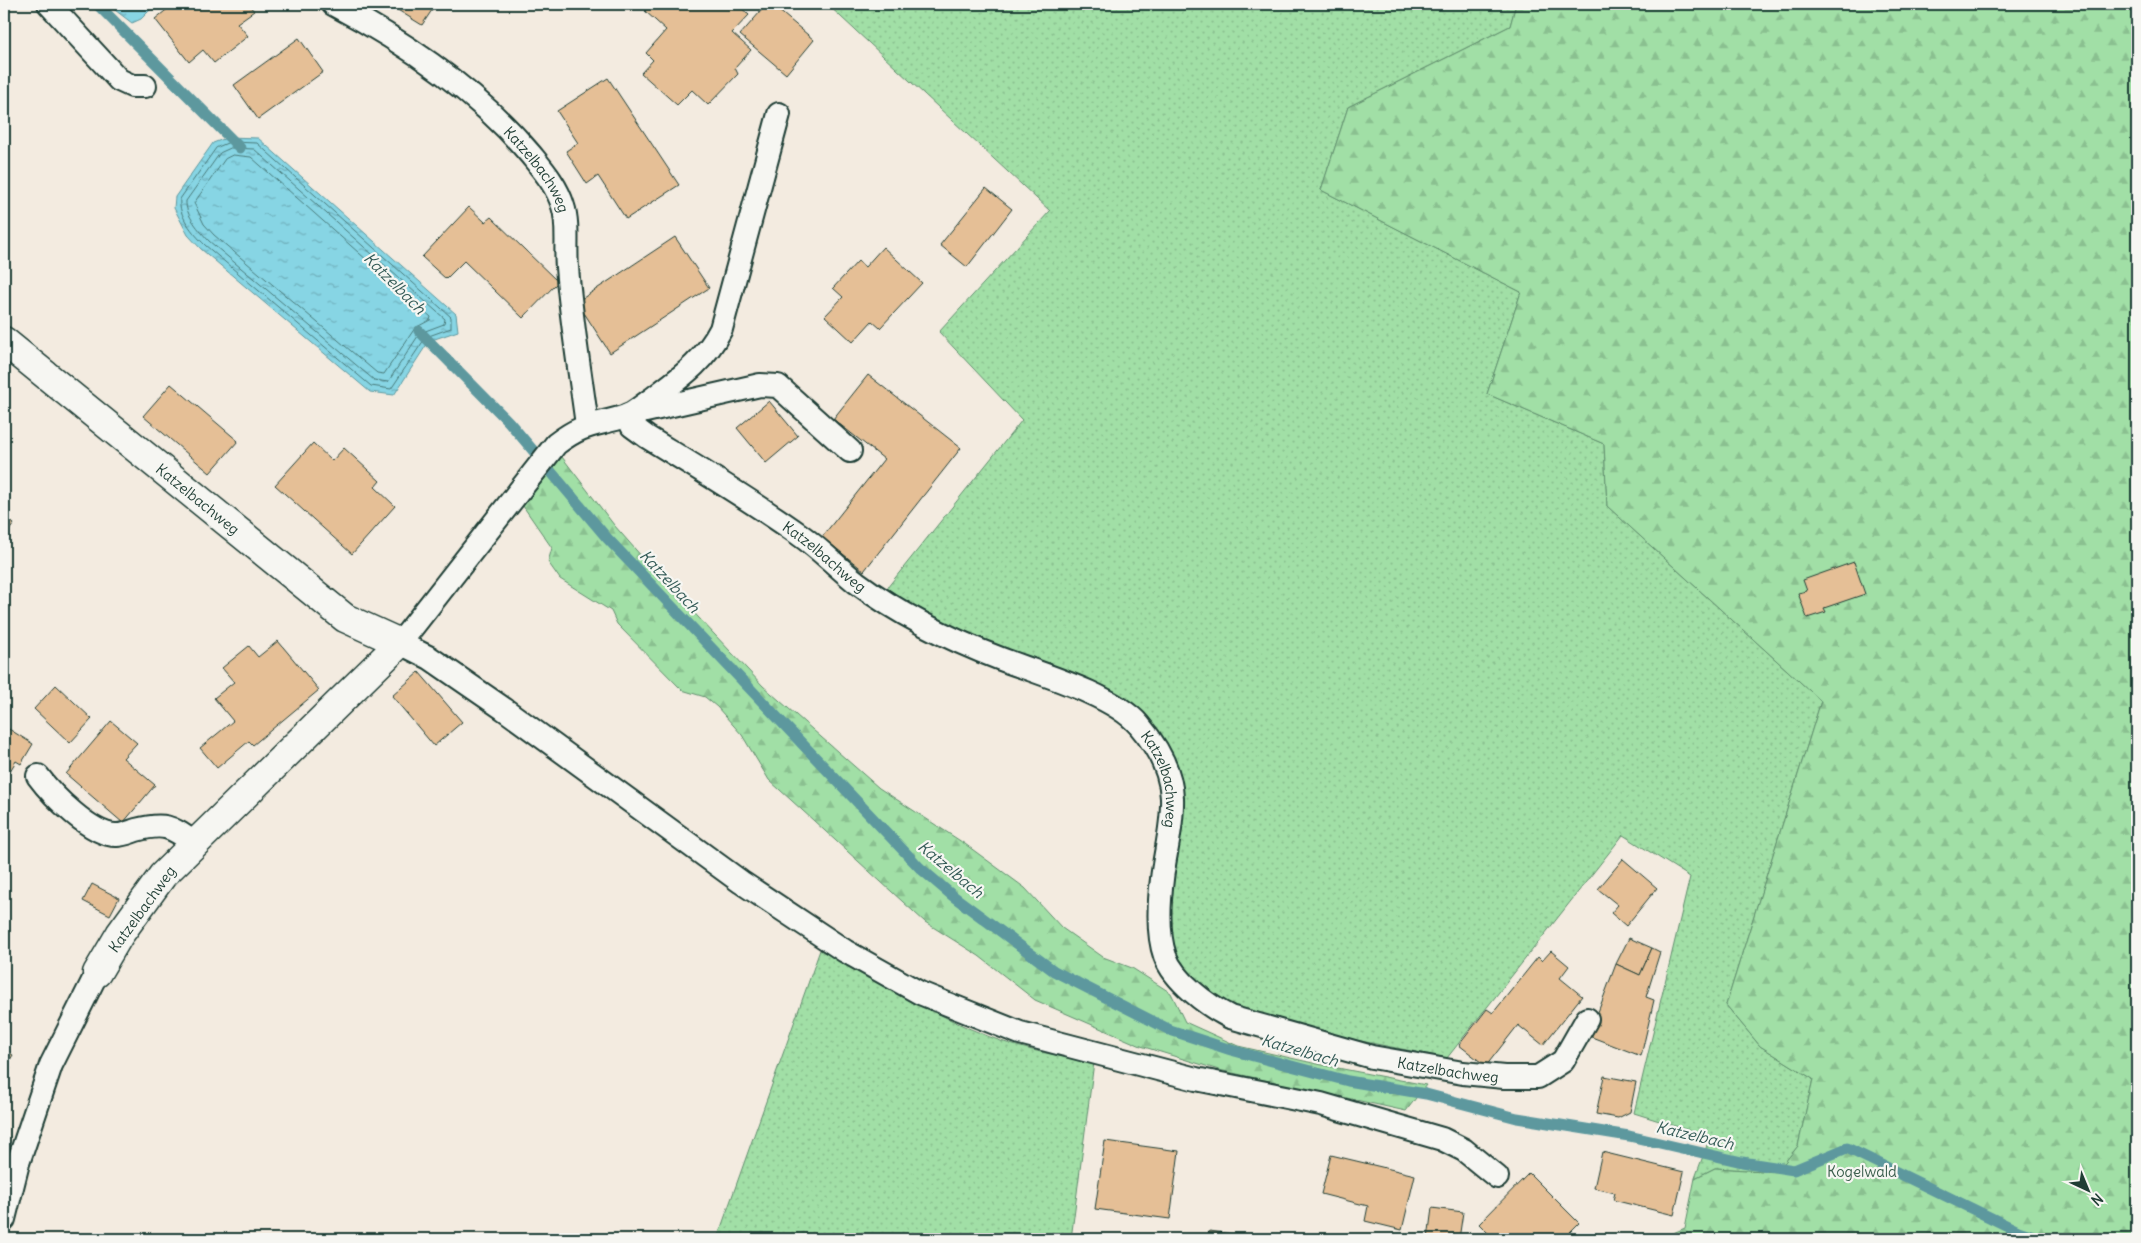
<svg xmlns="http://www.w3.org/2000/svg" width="2141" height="1243" font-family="Delius,sans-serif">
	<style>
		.grass { fill: url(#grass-dots); stroke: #608e6d }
		.forest { fill: url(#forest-firs); stroke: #608e6d }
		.water { fill: url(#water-ripples); stroke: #5d989e }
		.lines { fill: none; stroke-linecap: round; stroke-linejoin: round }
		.shore { stroke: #497a7a; stroke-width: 1 }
		.stream { stroke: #5d989e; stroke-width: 11 }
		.building { fill: #e5bf96; stroke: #1f3d34 }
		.service-casing { stroke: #1f3d34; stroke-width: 26 }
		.minor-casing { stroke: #1f3d34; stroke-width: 31 }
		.service { stroke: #f6f6f2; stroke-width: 22 }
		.minor { stroke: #f6f6f2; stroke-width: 28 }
		.labels { text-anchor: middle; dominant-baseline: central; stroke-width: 4.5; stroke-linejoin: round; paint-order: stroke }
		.street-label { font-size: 15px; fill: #1f3d34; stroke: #f6f6f2 }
		.park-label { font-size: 15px; fill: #395d4b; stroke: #f6f6f2 }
		.water-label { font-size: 16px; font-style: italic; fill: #345b57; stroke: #f6f6f2 }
	</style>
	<defs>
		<pattern id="grass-dots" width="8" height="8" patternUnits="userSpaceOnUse" patternTransform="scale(1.25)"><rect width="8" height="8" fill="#a1dfa6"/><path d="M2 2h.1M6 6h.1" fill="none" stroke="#8ac090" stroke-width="1.8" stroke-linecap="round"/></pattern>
		<pattern id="forest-firs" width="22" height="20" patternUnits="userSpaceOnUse" patternTransform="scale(1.25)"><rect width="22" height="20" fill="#a1dfa6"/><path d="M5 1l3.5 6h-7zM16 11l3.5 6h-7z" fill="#8ac090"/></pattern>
		<pattern id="water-ripples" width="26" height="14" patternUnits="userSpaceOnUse" patternTransform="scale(1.25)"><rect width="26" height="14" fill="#87d5e4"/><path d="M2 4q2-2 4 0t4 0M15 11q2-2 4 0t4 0" fill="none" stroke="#6eaeba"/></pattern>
	</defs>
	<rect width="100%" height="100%" fill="#f3ebe0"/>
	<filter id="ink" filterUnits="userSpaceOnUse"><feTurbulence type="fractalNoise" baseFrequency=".02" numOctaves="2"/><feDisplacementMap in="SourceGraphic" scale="10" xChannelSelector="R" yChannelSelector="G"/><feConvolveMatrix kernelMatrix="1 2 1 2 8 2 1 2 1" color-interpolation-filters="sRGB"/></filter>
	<g filter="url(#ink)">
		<g class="grass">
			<path d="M827,4H1516L1510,26L1348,107L1321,190L1521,292L1487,394L1604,444L1607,506L1821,701L1726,1005L1760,1046L1813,1079L1798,1146L1777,1172L1715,1168L1695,1178L1710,1137L1634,1113L1690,877L1623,835L1447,1058L1290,1027L1233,1009L1198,986L1173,952L1167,926L1172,865L1183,815L1180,778L1160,733L1126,699L980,641L921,611L887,588L1022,420L939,332L1050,211Z"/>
			<path d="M820,950C877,978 930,1014 990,1037C1023,1050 1059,1056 1094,1062L1071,1239H717Z"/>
		</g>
		<g class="forest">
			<path d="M1516,4H2137V1239H1659L1685,1228L1695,1178L1715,1168L1777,1172L1798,1146L1813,1079L1760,1046L1726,1005L1821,701L1607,506L1604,444L1487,394L1521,292L1321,190L1348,107L1510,26Z"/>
			<path d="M562,457L614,525L650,566L763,686L879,788L965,844L1025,888L1062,928L1103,957L1132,968L1171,993L1185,1022L1238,1046L1317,1064L1426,1085L1406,1111L1219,1070L1141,1046L1035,1000L979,956L925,922L769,780L742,735L717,707L705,697L682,690L617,624L611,611L560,579L548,562L552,548L523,506Z"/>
		</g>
		<g class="water">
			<path d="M107,4H148L151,9L141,19L132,23Z"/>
			<path d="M229,137L258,138L456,314L458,331L429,341L394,395L370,392L201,249L188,235L174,208L175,197L213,143Z"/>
		</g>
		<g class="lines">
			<g class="shore">
				<path d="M230,142L257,143L451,317V328L426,337L391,389L371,386L205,245C193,233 178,216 180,199L216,148Z"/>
				<path d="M231,148L254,149L445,319L444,324L420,333L388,382L374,380L209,241C200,231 185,215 186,201L220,153Z"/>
				<path d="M233,155L251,157L431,317L430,320L415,328L384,374L377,373L214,235L204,224L194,203L225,159Z"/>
			</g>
			<g class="stream">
				<path d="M97,4L240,148"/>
				<path d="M419,331L509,422L607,538L920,868L953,896L1054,971L1170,1030L1231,1050L1348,1081L1426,1094L1517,1118L1629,1136L1742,1162L1794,1170L1847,1148L2018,1231L2043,1239"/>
			</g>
		</g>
		<g class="building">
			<path d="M167,4H248L254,11L237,23L248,36L214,63L203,50L189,62L155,19L170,7Z"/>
			<path d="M388,4H436L422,25Z"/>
			<path d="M652,4H737L749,15L732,33L751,50L735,68L738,74L708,105L692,90L677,105L641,73L653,60L646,53L666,30L645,11Z"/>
			<path d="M767,4H771L814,40L786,74L740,35Z"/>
			<path d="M299,38L323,72L258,119L234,85Z"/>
			<path d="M608,78L679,185L626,219L598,176L587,184L566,151L578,143L557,111Z"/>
			<path d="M986,188L1012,209L967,267L940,245Z"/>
			<path d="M469,207L485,222L491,217L558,282L523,318L464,261L446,279L422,257Z"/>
			<path d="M675,237L709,288L610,353L577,302Z"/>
			<path d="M883,247L922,283L880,328L872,321L853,342L825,316L843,297L833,288L858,261L865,267Z"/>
			<path d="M868,375L961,448L864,571L822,537L884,459L833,419Z"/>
			<path d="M171,384L238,441L210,473L143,416Z"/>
			<path d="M769,401L798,436L766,463L737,428Z"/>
			<path d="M313,443L332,461L344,448L380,481L375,487L395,506L352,554L275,485Z"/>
			<path d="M4,516L14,524L4,537Z"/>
			<path d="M1854,562L1865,594L1824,608L1826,612L1807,618L1798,593L1807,591L1803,580Z"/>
			<path d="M278,641L319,690L253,745L249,741L217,768L200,748L233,721L214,698L234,682L222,668L249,646L258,657Z"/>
			<path d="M419,672L462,722L434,746L392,696Z"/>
			<path d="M56,685L92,719L70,743L34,709Z"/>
			<path d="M111,721L137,743L123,758L155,785L123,823L66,774Z"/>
			<path d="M4,726L33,744L21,764L16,761L4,781Z"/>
			<path d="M1623,859L1657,888L1626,926L1611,913L1618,905L1598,889Z"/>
			<path d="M92,884L119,898L110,915L83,901Z"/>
			<path d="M1629,938L1652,948L1640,975L1616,964Z"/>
			<path d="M1652,948L1660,952L1646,997L1654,1000L1641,1056L1589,1036L1616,964L1640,975Z"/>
			<path d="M1551,951L1569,966L1560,978L1582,996L1543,1045L1518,1025L1486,1066L1459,1045L1487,1009L1493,1013L1538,957L1542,961Z"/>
			<path d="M4,1049L13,1055L6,1066L11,1068L4,1078Z"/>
			<path d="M1604,1076L1636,1082L1630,1112L1618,1118L1596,1114Z"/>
			<path d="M1105,1141L1179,1151L1170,1219L1095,1209Z"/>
			<path d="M1602,1152L1684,1172L1674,1215L1613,1200L1615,1193L1594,1188Z"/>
			<path d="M1331,1155L1415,1175L1402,1230L1365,1221L1368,1206L1321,1194Z"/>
			<path d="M1529,1173L1579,1223L1563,1239H1494L1479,1224Z"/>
			<path d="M1432,1208L1463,1212L1459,1239H1428Z"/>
			<path d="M1209,1231L1274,1239H1208Z"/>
		</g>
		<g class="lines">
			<defs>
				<g id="service">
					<path d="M49,4L119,80L132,86H145"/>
					<path id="s1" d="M333,4C407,43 477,91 531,155C544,171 557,186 563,206C569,224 565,248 567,267C571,319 580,372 587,425"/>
					<path d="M779,114L721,329C704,362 681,377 652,399C644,404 635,413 626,416C595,426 585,422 556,444L400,643L430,658L504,709L741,882L845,951L920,993L1020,1033L1196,1079L1321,1104L1442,1139L1464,1150L1497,1177"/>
					<path id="s2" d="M850,451L778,386L760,385L628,415L632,426L647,437C699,469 751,500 800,535C820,549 837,567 856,582C899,614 951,640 1001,659C1038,673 1114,695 1139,725C1157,746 1171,770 1172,798C1173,826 1165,852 1162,879C1159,903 1157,933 1165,956C1174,981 1208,1006 1230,1017L1372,1057L1463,1073L1504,1077H1538L1563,1061L1587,1019"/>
					<path d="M38,776C52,795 92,836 117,835C123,835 130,832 136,830C166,822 171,827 196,844"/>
					<path d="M4,1219L18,1163L51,1065L97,973"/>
				</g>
				<g id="minor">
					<path id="s3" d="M4,341L345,618L400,643L163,875L120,934L97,973"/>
				</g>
			</defs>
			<use href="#service" class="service-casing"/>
			<use href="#minor" class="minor-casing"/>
			<use href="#service" class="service"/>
			<use href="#minor" class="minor"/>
		</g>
	</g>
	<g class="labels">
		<g class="street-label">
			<text stroke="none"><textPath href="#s1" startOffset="266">Katzelbachweg</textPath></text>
			<text stroke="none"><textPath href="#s3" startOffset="250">Katzelbachweg</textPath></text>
			<text stroke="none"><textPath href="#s2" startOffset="495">Katzelbachweg</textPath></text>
			<text stroke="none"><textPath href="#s2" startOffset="915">Katzelbachweg</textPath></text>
			<text transform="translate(142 909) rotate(-54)">Katzelbachweg</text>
			<text stroke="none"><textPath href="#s2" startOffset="1411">Katzelbachweg</textPath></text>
		</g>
		<g class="park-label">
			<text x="1862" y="1171">Kogelwald</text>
		</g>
		<g class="water-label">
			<text transform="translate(395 283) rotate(45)">Katzelbach</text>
			<text transform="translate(670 581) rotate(47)">Katzelbach</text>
			<text transform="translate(951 869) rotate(40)">Katzelbach</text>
			<text transform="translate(1300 1050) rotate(16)">Katzelbach</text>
			<text transform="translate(1695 1135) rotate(13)">Katzelbach</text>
		</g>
	</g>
	<rect width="2141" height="1243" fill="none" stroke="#f6f6f2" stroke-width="20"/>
	<rect x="10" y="10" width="2121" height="1223" fill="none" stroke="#1f3d34" stroke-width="2" filter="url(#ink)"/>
	<g transform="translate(2088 1190) rotate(136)" stroke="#f6f6f2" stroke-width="4" paint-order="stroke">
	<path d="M0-4L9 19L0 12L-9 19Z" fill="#1f3d34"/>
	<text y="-8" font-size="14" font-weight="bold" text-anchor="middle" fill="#1f3d34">N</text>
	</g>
</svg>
